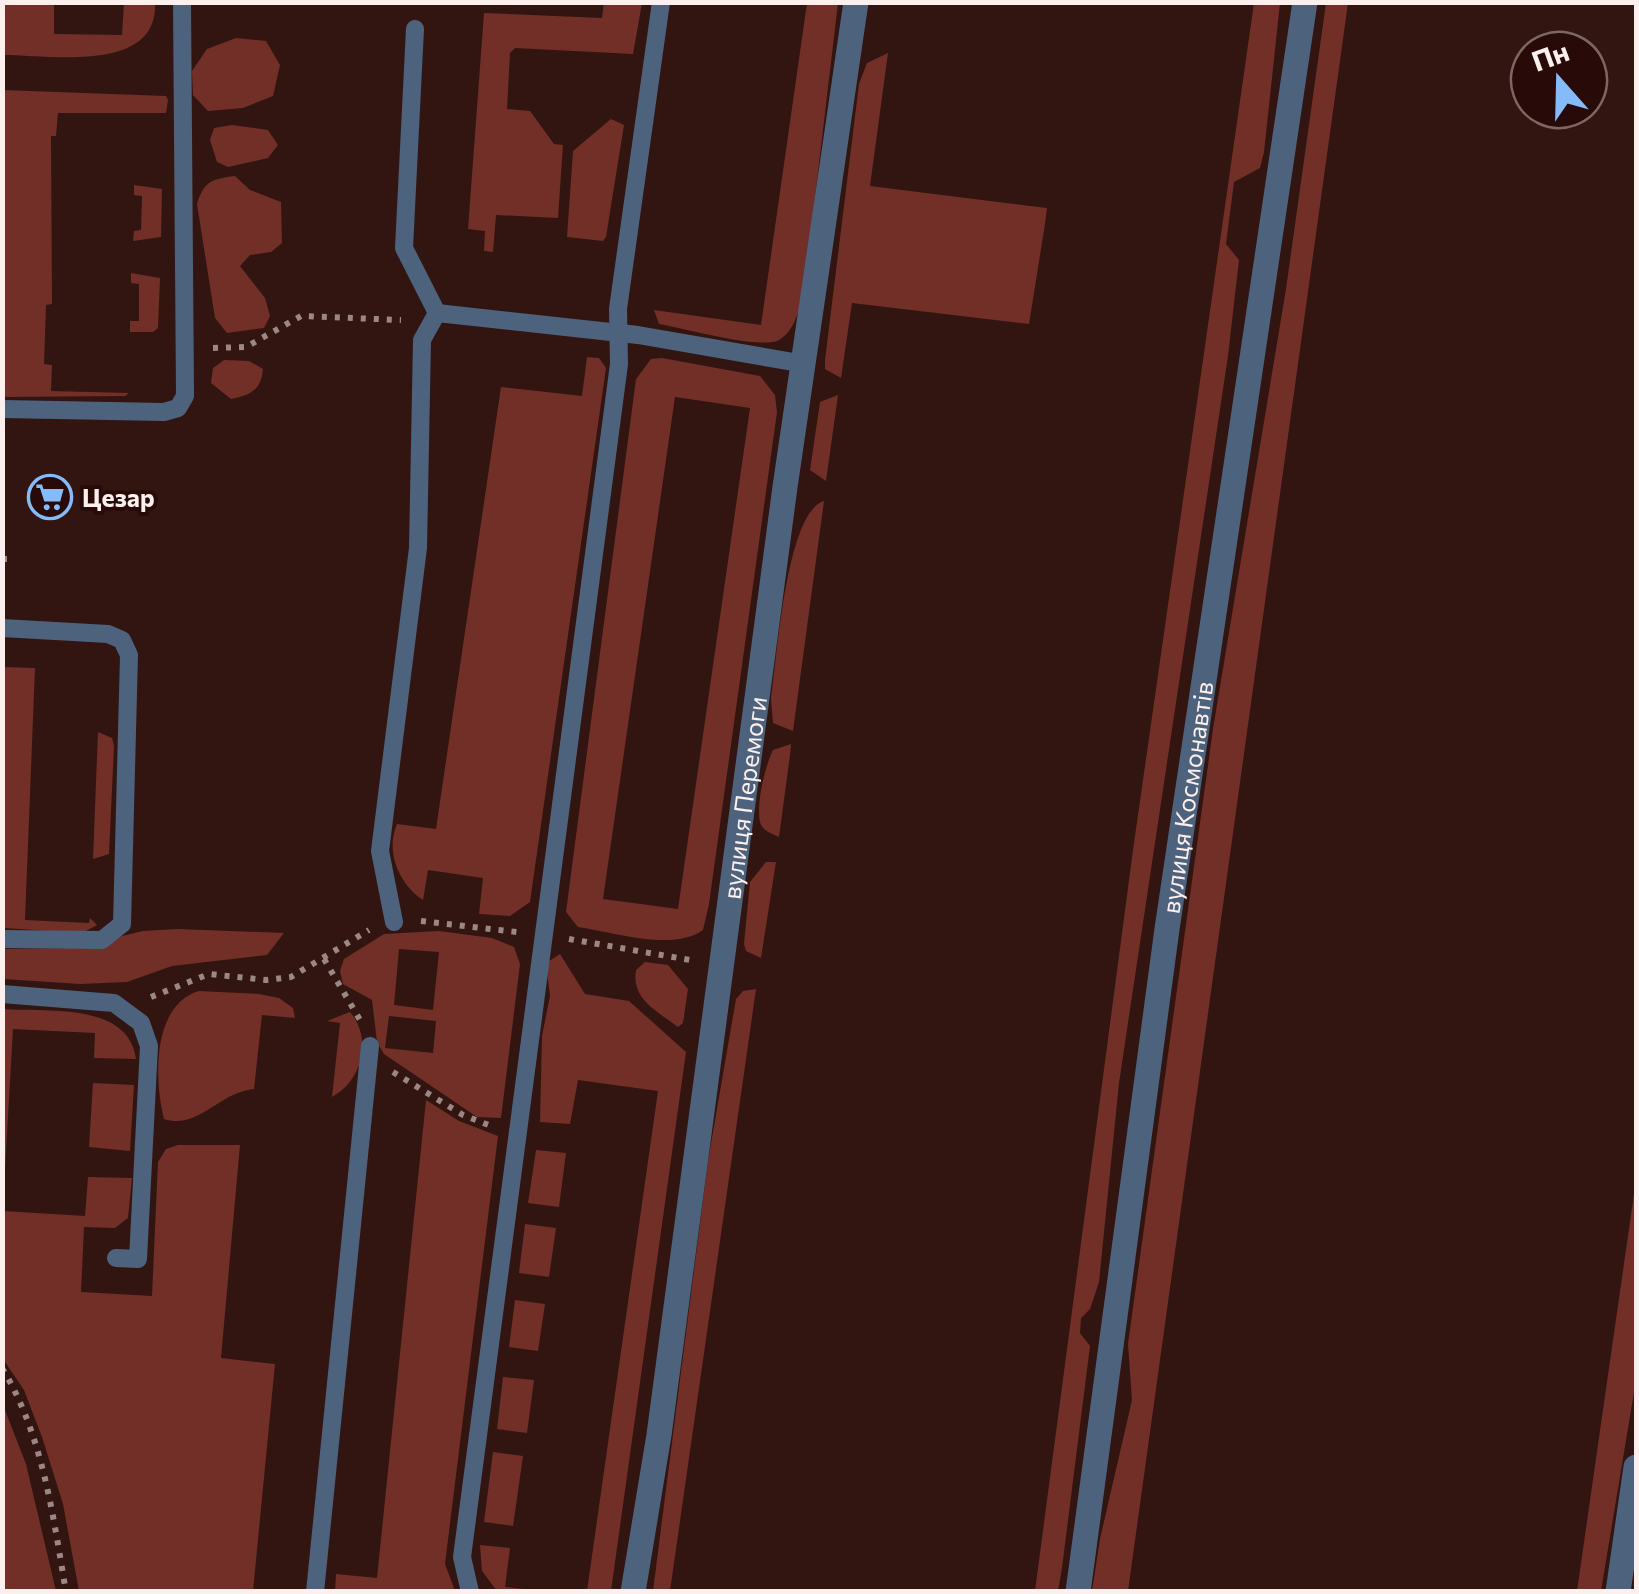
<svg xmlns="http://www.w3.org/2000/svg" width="1639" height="1594" font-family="Commissioner,sans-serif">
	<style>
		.green { fill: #712f27; fill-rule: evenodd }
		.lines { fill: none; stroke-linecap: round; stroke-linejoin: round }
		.path { stroke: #9b8784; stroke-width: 6; stroke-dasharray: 5 8; stroke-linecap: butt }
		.lane { stroke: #4c627d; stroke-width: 18 }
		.street { stroke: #4c627d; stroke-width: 25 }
		.labels { text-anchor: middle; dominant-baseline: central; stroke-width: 8; stroke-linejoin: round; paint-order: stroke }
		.poi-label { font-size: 25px; font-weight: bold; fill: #fcefed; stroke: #280b08; text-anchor: start }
		.street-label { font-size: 25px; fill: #fcefed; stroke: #280b08 }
	</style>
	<rect width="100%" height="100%" fill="#321511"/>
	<g class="green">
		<path d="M604,2L642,3L633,54L515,48L510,53L507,109L530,111L554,144L563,145L558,218L496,215L493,252L484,251L485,231L468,229L484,13L602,18Z"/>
		<path d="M2,3H54V34L122,35L124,3H155C158,74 49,55 3,55Z"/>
		<path d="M807,3H838L803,299C797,314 794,331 779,340C761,350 683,328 659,324L654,310L761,325Z"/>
		<path d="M1254,3H1280L1264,152L1260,168L1234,182L1226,244L1239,260L1228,356L1119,1083L1099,1282L1090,1309L1081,1318L1080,1333L1090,1346L1062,1568L1058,1591H1035L1133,850Z"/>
		<path d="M1326,3H1348L1128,1591H1092L1100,1539L1132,1400L1128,1344L1213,729L1286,289Z"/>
		<path d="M236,38L266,41L280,65L273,96L243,108L208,111L193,95L192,71L207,49Z"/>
		<path d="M888,53L870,186L1047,208L1045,224L1029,324L852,303L841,378L825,369V360L859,84L867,63Z"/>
		<path d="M3,90L166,96L168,100L166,113H58L56,136H51L52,304L46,305L44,364L52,365L51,391L129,393L125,396L3,397Z"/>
		<path d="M611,119L624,125L606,237L603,241L567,237L573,151Z"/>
		<path d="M232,125L268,130L278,145L268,158L228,167L217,162L210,140L214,128Z"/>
		<path d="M235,176L250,190L281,202L282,243L271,252L250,255L240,266L265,298L270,316L264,328L227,333L215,318L197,204C204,181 212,179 235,176Z"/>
		<path d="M134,185L162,189L161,237L133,241L134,231L141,230L142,196L134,195Z"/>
		<path d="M131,273L160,278L158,328L153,332H130V321H139V284L131,283Z"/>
		<path d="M587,357L599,358L606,368L530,902L510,916L479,914L483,878L428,870L423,900C399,884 385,852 397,824L436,829L501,387L582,396Z"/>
		<path d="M662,358L760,376L775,395L777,412L709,904L703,930C673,952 613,932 578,927L566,912L636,379L651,359ZM675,397L750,408L678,909L603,899Z"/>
		<path d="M224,360L249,361L263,369C261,391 250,395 231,399L211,383L213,368Z"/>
		<path d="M838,395L826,481L810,470L820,402Z"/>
		<path d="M824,501L793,731L773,723L771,699C777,660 786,512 824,501Z"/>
		<path d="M3,667L35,668L25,920L89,923L90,918L97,925L82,933L3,928Z"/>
		<path d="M98,732L112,738L114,746L109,854L93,859Z"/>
		<path d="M791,744L790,755L779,837C772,834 762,831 760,822C756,804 765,766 773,750Z"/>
		<path d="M766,862H776L761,958L746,951L744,944L750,882Z"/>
		<path d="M178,929L284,933L267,955L172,966L127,982L80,984L3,979L2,949L73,948L143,931Z"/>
		<path d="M439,931L492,938L514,947L520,964L501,1118L477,1117L384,1054L377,1042L372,1000L343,984L340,971L344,959L384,934ZM399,949L439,952L433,1010L394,1005ZM389,1016L436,1021L433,1053L385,1048Z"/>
		<path d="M560,954L585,994L629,1001L686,1052L611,1591H587L658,1091L578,1080L570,1124L540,1122L542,1036L550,996L546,963Z"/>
		<path d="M645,962L668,965L688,989L683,1023L678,1027C657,1011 631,999 636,970Z"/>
		<path d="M756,989L670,1591H653L708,1161L736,999L743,991Z"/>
		<path d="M199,991L259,994L279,998L293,1008L295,1018L262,1015L254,1089C219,1092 199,1130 164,1119C154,1079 152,1005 199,991Z"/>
		<path d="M3,1009C46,1012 129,1002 136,1059L94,1058L95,1033L13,1029L3,1204Z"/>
		<path d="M350,1012C373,1039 362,1081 332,1097L340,1023L327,1021Z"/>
		<path d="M93,1083L134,1085L130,1151L89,1147Z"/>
		<path d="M426,1100L459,1121L498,1136L445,1564L455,1591H335L336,1574L377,1578Z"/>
		<path d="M178,1145H240L221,1358L275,1364L253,1591H79L63,1504L42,1437L24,1390L3,1359V1211L85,1216L88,1177L132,1178L128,1218L115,1228L84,1227L81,1292L152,1296L158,1162L166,1149Z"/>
		<path d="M536,1150L566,1153L559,1207L528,1203Z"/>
		<path d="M1636,1180V1380L1601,1591H1577Z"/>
		<path d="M525,1224L556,1228L549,1277L519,1273Z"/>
		<path d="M515,1300L545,1304L538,1351L509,1347Z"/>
		<path d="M503,1377L534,1380L527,1433L497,1429Z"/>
		<path d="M3,1405L26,1464L56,1591H3Z"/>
		<path d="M493,1452L523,1456L513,1526L484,1522Z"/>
		<path d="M480,1545L510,1548L505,1587L540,1591H497L482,1571Z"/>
	</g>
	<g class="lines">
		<g class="path">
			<path d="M213,348L246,347L301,316L401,320"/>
			<path d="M2,559H14"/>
			<path d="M421,921L517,932"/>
			<path d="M569,939L690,960"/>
			<path d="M324,959L360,1020"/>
			<path d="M151,997L209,974L266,980L291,977L369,930"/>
			<path d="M393,1072L463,1115L491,1126"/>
			<path d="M2,1368C43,1435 53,1516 66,1592"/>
		</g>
		<g class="lane">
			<path d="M437,313L638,335L805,364"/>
			<path d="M2,409L164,412L178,408L185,396L182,2"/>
			<path d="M2,628L108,634L122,640L129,655L122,924L102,940L2,939"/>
			<path d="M394,922L380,851L418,548L422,340L437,313L404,248L415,29"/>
			<path d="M2,994L114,1003L141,1023L149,1046L138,1259L116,1258"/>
			<path d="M315,1592L370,1046"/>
			<path d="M470,1592L462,1557L619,364L618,309L661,2"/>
		</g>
		<g class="street">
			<path id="s1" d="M633,1592L659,1435L785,487L856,2"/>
			<path id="s2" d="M1078,1592L1167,929L1305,2"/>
			<path d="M1618,1592L1636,1467"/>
		</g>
	</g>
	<defs>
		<symbol id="supermarket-ring" viewBox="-11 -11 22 22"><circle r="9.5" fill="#280b08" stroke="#86bbfb" stroke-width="1.5"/><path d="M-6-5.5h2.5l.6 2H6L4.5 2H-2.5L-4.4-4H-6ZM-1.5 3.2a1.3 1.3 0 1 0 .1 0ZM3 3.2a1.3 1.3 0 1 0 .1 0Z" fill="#86bbfb"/></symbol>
	</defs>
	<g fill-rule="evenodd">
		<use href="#supermarket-ring" x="25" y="472" width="50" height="50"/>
	</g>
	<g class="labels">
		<g class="poi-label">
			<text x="82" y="497">Цезар</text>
		</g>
		<g class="street-label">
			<text stroke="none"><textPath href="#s2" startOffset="802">вулиця Космонавтів</textPath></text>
			<text stroke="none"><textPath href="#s1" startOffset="802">вулиця Перемоги</textPath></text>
		</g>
	</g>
	<rect width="1639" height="1594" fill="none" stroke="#fcefed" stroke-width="10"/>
	<g transform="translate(1559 80) rotate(340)"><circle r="48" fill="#280b08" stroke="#7d6664" stroke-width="2.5"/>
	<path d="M0-8L18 38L0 25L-18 38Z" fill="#86bbfb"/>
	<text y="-15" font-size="28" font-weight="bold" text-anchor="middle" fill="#fcefed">Пн</text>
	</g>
</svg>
